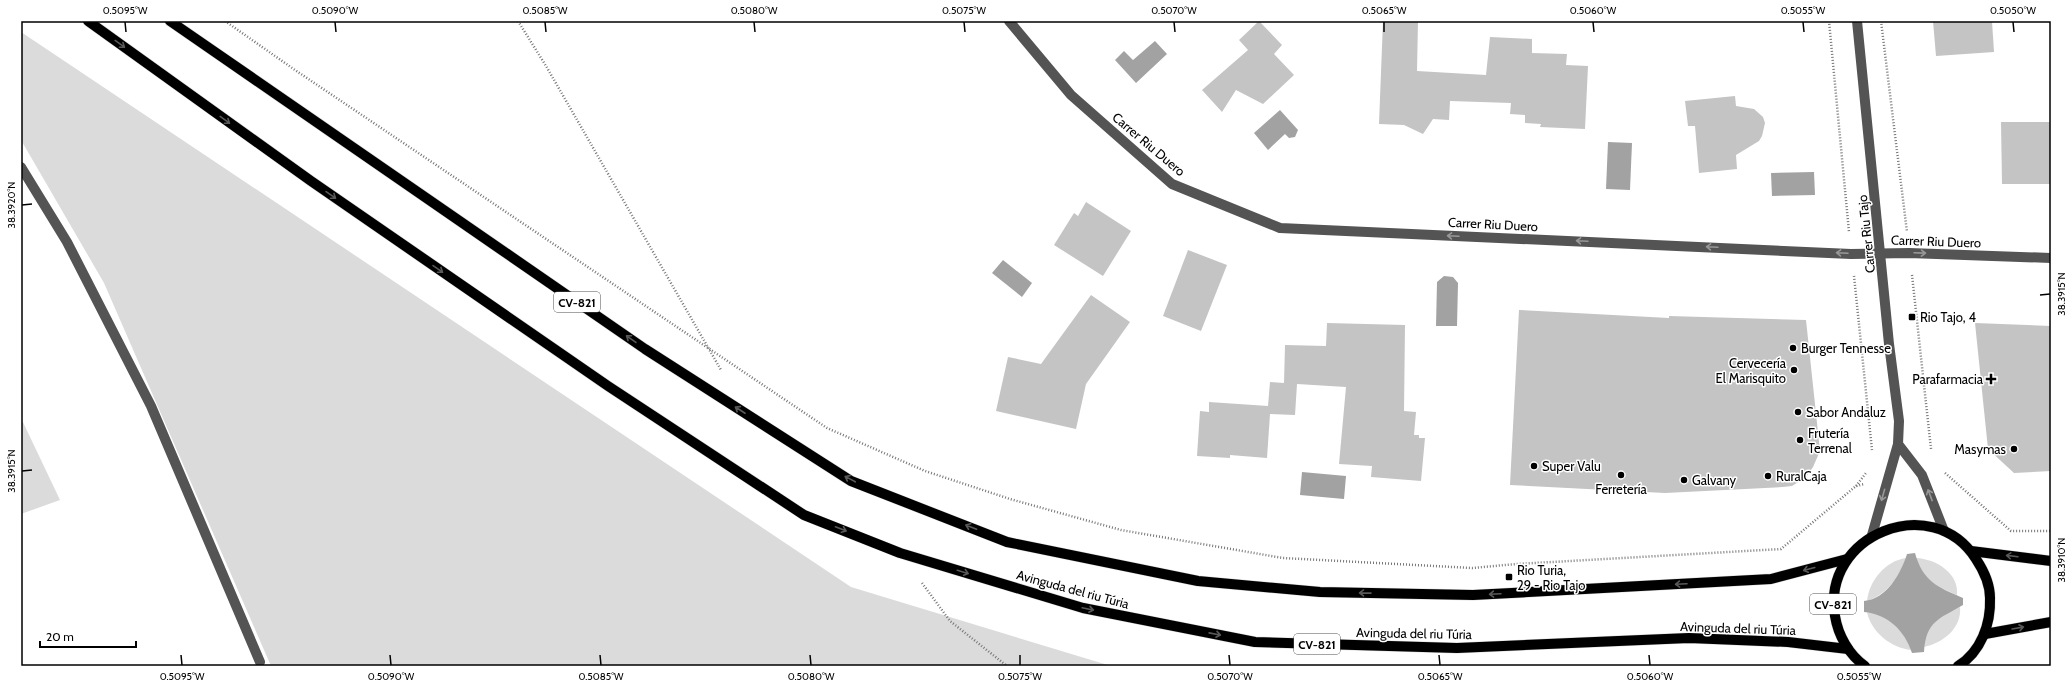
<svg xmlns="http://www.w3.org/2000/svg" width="2072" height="687" font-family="Cabin,sans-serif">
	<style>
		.green { fill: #dbdbdb }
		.water { fill: #a2a2a2 }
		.building { fill: #c4c4c4 }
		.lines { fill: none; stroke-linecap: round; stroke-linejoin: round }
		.major-casing { stroke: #dbdbdb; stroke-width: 11 }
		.path { stroke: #767676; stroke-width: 2.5; stroke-dasharray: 1 2; stroke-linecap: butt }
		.minor { stroke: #545454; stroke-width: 10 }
		.major { stroke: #000; stroke-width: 10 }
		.oneway { stroke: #595959 }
		.oneway2 { stroke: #989898 }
		.ticks { fill: none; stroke: #000; stroke-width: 1.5 }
		.poi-dot { fill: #000; stroke: #fff; stroke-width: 1.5 }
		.labels { text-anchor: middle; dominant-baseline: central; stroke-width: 3; stroke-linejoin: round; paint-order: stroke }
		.shield { fill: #fff; stroke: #4c4c4c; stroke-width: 1 }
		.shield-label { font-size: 12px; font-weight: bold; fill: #000 }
		.street-label { font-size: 13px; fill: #000; stroke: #fff }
		.poi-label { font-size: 13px; fill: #000; stroke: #fff; text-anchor: start }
		.neatline { fill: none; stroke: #000; stroke-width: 1.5 }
		.ticks-label { font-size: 10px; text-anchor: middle; fill: #000 }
	</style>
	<rect width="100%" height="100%" fill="#fff"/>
	<g class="green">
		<path d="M21,32L851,587L1111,666H271L104,283L21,140Z"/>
		<path d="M21,418L60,500L21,514Z"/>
		<path d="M1906,558C1900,577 1887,594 1867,601C1869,581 1885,561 1906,558Z"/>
		<path d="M1916,558C1936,559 1959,573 1957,595C1938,587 1922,580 1916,558Z"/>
		<path d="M1960,607C1962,628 1943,643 1924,647C1924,626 1942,613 1960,607Z"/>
		<path d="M1867,612C1886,611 1906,633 1911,650C1891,648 1871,632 1867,612Z"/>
	</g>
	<g class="water">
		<path d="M1155,41L1167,54L1136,83L1115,60L1124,51L1133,60Z"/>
		<path d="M1280,110L1298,130L1295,137L1289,138L1285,134L1268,150L1254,133Z"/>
		<path d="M1608,142L1632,143L1630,190L1606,189Z"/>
		<path d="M1814,172L1815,195L1772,196L1771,173Z"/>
		<path d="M1003,260L1032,283L1022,297L992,273Z"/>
		<path d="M1444,276L1453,277L1458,283L1457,326H1436L1437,282Z"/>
		<path d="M1302,472L1346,476L1344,499L1300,495Z"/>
		<path d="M1915,553C1923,582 1938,587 1963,598V605C1939,619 1926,621 1924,652L1912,653C1905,631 1888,614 1864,612V601C1887,599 1901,573 1907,554Z"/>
	</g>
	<g class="building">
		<path d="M1259,21L1282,45L1274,54L1294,75L1263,104L1236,90L1222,112L1202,90L1248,50L1239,40Z"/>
		<path d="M1383,21H1418L1417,71L1486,75L1490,37L1532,39V53L1567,54L1566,65L1588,66L1585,129L1540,127L1541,124L1525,123V115L1510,114L1511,103L1450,101L1449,120L1433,119L1423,134L1404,125L1379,124Z"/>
		<path d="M1933,21H1992L1994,52L1936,56Z"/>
		<path d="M1735,96L1736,106L1754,109L1763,117L1765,123L1762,136L1759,141L1736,155L1737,169L1699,173L1695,126H1688L1685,101Z"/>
		<path d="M2001,122H2051V184H2002Z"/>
		<path d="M1086,202L1131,231L1103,276L1054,245L1074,213L1078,216Z"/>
		<path d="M1188,250L1227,265L1201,331L1163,316Z"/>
		<path d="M1091,295L1130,322L1086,384L1076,429L996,411L1008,357L1041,364Z"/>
		<path d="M1519,310L1669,318V316L1806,320L1820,451L1813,467L1806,477L1792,486L1783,487L1665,493L1510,485Z"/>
		<path d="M1327,323L1405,325L1404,411L1416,412L1414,435H1419V438H1425L1421,481L1371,477L1372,466L1339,464L1346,387L1297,384L1295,415L1270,414L1267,458L1230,455V458L1197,456L1200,411L1209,412V402L1268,406L1270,382L1284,383L1285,345L1326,346Z"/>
		<path d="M1975,323L2051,326V471L2014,473L1988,449Z"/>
	</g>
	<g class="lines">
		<defs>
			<g id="major">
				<path d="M88,21L311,181L608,386L804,515L900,553L1083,608L1255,642L1457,648L1689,638L1788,642L1848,649"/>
				<path d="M170,21L645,349L851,481L1007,542L1198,581L1320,592L1473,595L1771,579L1847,559"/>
				<path d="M1971,551L2051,561"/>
				<path d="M1985,634L2051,622"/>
				<path d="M1865,666C1849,655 1838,635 1835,616C1821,535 1932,490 1976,559C1984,571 1990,584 1990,598C1991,624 1981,652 1958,666"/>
			</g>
		</defs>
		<use href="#major" class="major-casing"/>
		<g class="path">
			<path d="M225,21L295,70L827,428L925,471L1010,499L1121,530L1283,558L1472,568L1517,564L1781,549L1856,486L1864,484"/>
			<path d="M518,21L546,66L721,370"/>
			<path d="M1829,21L1849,232"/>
			<path d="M1881,21L1907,232"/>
			<path d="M1912,275L1931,449"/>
			<path d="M1854,276L1872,450"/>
			<path d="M1945,473L2011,531H2051"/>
			<path d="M1856,486L1866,473"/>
			<path d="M922,583L950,621L1007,666"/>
		</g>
		<g class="minor">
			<path d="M1009,21L1071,95L1172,184L1280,228L1851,254L1909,253L2051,258"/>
			<path d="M1857,21L1889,344L1899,421L1898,444L1872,535"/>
			<path d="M21,167L67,242L151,406L260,662"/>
			<path d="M1898,444L1922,475L1944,531"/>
		</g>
		<use href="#major" class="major"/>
	</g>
	<defs><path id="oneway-shaft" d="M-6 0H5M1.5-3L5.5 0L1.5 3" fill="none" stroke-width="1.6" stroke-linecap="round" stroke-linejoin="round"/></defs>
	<g class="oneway">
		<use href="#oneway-shaft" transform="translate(120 44) rotate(36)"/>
		<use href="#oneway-shaft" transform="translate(225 120) rotate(36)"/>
		<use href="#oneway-shaft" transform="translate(331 195) rotate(35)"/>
		<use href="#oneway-shaft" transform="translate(438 269) rotate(35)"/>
		<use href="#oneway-shaft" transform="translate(631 339) rotate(-145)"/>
		<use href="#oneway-shaft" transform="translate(740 410) rotate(-147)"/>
		<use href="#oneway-shaft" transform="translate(850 479) rotate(-152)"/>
		<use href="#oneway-shaft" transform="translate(971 527) rotate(-159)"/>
		<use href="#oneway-shaft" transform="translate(841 529) rotate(21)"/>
		<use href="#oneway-shaft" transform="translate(2012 556) rotate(-173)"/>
		<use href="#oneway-shaft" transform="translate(1809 569) rotate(165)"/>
		<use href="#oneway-shaft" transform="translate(963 572) rotate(17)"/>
		<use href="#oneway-shaft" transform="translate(1681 584) rotate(177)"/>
		<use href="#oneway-shaft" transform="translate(1365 593) rotate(-179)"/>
		<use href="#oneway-shaft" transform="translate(1495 594) rotate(177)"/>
		<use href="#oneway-shaft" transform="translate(1088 609) rotate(12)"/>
		<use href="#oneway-shaft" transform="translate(2018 628) rotate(-10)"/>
		<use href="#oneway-shaft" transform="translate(1215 634) rotate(11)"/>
	</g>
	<g class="oneway2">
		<use href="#oneway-shaft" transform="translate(1453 236) rotate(-177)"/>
		<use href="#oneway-shaft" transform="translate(1582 241) rotate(-177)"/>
		<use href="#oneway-shaft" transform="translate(1712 247) rotate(-177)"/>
		<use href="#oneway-shaft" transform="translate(1842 253) rotate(-177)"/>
		<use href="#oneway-shaft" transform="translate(1920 253) rotate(2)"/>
		<use href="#oneway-shaft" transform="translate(1883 495) rotate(106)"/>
		<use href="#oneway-shaft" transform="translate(1930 495) rotate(-111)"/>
	</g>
	<path class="ticks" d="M125,22L126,32M335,22L336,32M545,22L546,32M754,22L755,32M964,22L965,32M1174,22L1175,32M1384,22V32M1593,22L1594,32M1803,22L1804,32M2013,22L2014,32M22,205L32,204M2040,295L2050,294M22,471L32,470M2040,561L2050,560M181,655L182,665M390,655L391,665M600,655L601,665M810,655L811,665M1020,655V665M1229,655L1230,665M1439,655L1440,665M1649,655L1650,665M1858,655L1859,665"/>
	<g class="poi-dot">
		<rect x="1908" y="313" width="8" height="8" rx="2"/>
		<circle cx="1793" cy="348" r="4"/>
		<circle cx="1794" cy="370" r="4"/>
		<path d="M1989 373h4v4h4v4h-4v4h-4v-4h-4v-4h4z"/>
		<circle cx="1798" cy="412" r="4"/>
		<circle cx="1800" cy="440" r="4"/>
		<circle cx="2014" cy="449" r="4"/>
		<circle cx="1534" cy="466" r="4"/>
		<circle cx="1621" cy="475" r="4"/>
		<circle cx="1768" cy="476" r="4"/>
		<circle cx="1684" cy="480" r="4"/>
		<rect x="1505" y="573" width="8" height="8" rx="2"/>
	</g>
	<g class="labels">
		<g class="shield">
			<rect x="554" y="292" width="46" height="20" rx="3"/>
			<rect x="1810" y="594" width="46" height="20" rx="3"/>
			<rect x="1294" y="634" width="46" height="20" rx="3"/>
		</g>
		<g class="shield-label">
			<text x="577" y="302">CV-821</text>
			<text x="1833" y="604">CV-821</text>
			<text x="1317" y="644">CV-821</text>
		</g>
		<g class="street-label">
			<text transform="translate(1149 144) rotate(40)">Carrer Riu Duero</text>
			<text transform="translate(1493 224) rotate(3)">Carrer Riu Duero</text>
			<text transform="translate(1866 234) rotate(-96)">Carrer Riu Tajo</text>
			<text transform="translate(1936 241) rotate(2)">Carrer Riu Duero</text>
			<text transform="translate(1073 589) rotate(15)">Avinguda del riu Túria</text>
			<text transform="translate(1738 628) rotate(2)">Avinguda del riu Túria</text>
			<text transform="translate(1414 633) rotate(1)">Avinguda del riu Túria</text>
		</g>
		<g class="poi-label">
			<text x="1920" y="317">Rio Tajo, 4</text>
			<text x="1801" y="348">Burger Tennesse</text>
			<text x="1786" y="363" text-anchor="end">Cervecería<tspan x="1786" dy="15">El Marisquito</tspan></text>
			<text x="1983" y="379" text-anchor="end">Parafarmacia</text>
			<text x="1806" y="412">Sabor Andaluz</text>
			<text x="1808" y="433">Frutería<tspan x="1808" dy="15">Terrenal</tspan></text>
			<text x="2006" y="449" text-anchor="end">Masymas</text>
			<text x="1542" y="466">Super Valu</text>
			<text x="1776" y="476">RuralCaja</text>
			<text x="1692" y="480">Galvany</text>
			<text x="1621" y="489" text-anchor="middle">Ferretería</text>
			<text x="1517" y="570">Rio Turia,<tspan x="1517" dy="15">29 - Rio Tajo</tspan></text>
		</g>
	</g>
	<rect width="2072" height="687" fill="none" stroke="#ffffff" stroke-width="44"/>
	<path d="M40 641v6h96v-6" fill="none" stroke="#000000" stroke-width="2"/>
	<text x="46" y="641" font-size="12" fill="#000000" stroke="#ffffff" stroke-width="3" paint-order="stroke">20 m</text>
	<rect x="22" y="22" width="2028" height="643" class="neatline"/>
	<g class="ticks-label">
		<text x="125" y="14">0.5095°W</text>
		<text x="335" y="14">0.5090°W</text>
		<text x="545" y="14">0.5085°W</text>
		<text x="754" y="14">0.5080°W</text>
		<text x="964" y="14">0.5075°W</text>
		<text x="1174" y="14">0.5070°W</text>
		<text x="1384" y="14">0.5065°W</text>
		<text x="1593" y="14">0.5060°W</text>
		<text x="1803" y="14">0.5055°W</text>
		<text x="2013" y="14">0.5050°W</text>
		<text transform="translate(11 205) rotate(-90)" y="4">38.3920°N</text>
		<text transform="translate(2061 294) rotate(-90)" y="4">38.3915°N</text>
		<text transform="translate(11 471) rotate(-90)" y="4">38.3915°N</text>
		<text transform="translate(2061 560) rotate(-90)" y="4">38.3910°N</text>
		<text x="182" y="680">0.5095°W</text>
		<text x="391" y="680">0.5090°W</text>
		<text x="601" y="680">0.5085°W</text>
		<text x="811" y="680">0.5080°W</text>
		<text x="1020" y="680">0.5075°W</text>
		<text x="1230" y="680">0.5070°W</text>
		<text x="1440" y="680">0.5065°W</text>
		<text x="1650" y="680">0.5060°W</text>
		<text x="1859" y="680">0.5055°W</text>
	</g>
</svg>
